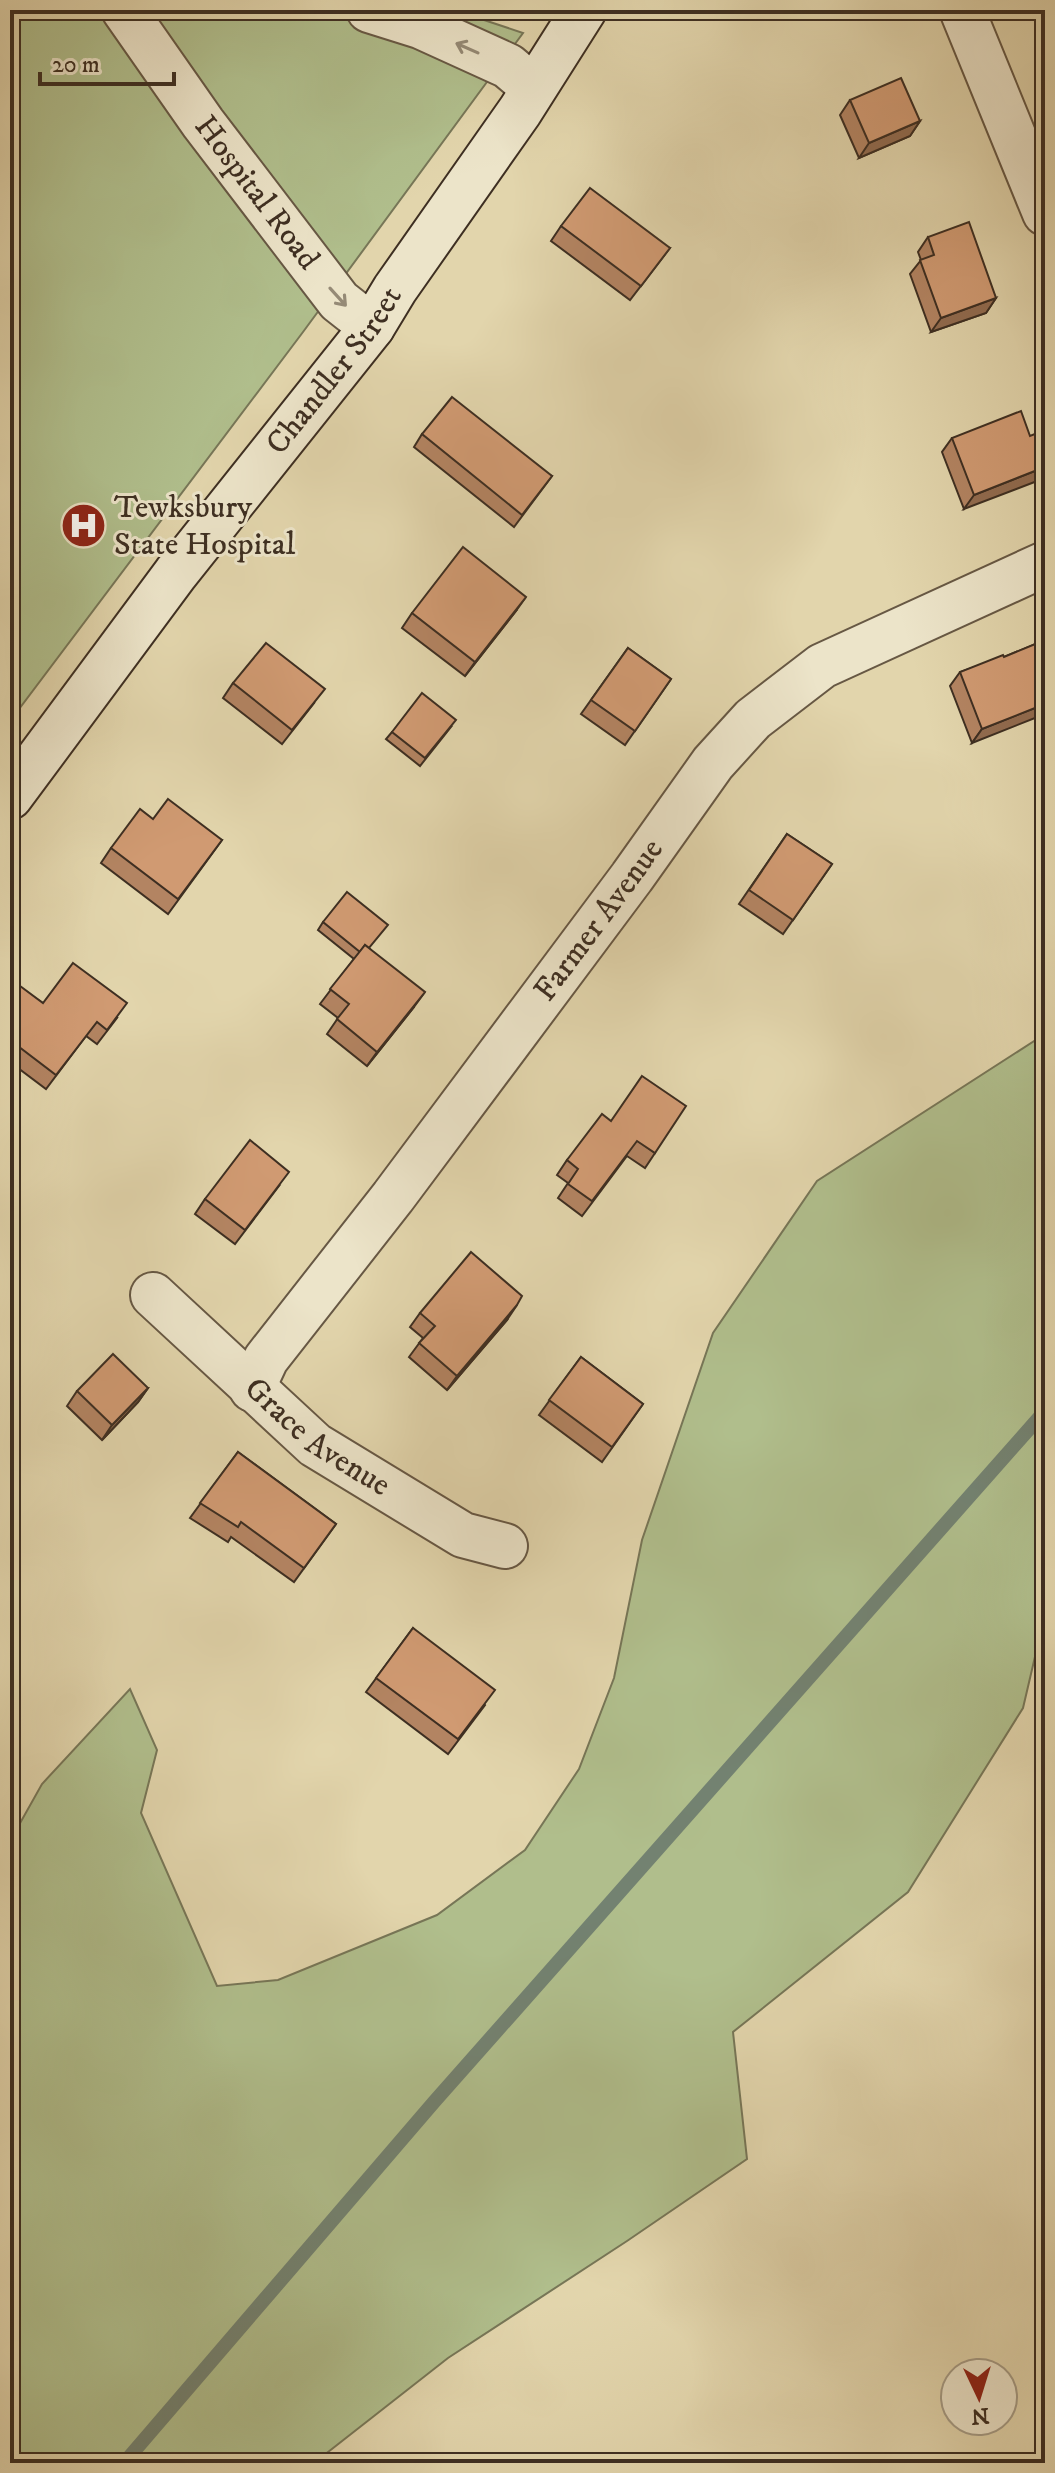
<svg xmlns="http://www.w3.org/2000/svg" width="1055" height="2473" font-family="'IM FELL DW Pica',serif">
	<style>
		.green { fill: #b0be8c; stroke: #777657; stroke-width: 2 }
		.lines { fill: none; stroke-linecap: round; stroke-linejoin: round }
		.stream { stroke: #738271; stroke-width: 14 }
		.street-casing { stroke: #675844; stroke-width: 48 }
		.secondary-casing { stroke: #3e2f22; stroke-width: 48 }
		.street { stroke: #ece4c9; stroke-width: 44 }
		.secondary { stroke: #ece4c9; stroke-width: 44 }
		.wall { fill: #b38462; stroke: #3e2f22; stroke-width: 2 }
		.shaded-wall { fill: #926c50; stroke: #3e2f22; stroke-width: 2 }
		.building { fill: #d09a72; stroke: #3e2f22; stroke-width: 2 }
		.oneway { stroke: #958a76 }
		.labels { text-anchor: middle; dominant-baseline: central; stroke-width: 6; stroke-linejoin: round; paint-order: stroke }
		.street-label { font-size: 32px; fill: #3e2f22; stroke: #ece4c9 }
		.poi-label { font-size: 32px; fill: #3e2f22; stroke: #ece4c9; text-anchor: start }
	</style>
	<rect width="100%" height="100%" fill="#e2d5ac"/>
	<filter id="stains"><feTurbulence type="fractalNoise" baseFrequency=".0025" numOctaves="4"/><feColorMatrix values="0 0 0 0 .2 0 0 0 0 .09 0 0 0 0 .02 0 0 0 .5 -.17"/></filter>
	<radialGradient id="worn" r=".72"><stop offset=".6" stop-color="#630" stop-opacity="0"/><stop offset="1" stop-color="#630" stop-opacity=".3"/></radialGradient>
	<g class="green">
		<path d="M10,10H454L523,33L303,332L10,721Z"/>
		<path d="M1045,1034V1614L1023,1708L908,1892L733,2032L747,2159L627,2241L448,2358L314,2463H10V1841L42,1784L130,1689L157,1750L141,1813L217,1986L278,1980L437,1915L525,1850L579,1769L614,1678L642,1540L713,1333L817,1181Z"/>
	</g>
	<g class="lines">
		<path class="stream" d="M124,2463L434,2102L1045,1411"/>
		<defs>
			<g id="street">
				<path id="s1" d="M124,10L203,123L339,301L372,327"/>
				<path d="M369,10L420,26L508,66L533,87"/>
				<path d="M962,10L1045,213"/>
				<path id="s2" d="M153,1295L315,1445L463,1535L505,1546"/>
				<path id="s3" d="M252,1389L266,1359L393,1197L632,877L713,763L753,719L822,666L1045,564"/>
			</g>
			<g id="secondary">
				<path id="s4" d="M10,797L176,573L372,327L395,289L520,111L584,10"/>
			</g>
		</defs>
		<use href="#street" class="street-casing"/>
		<use href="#secondary" class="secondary-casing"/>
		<use href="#street" class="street"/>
		<use href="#secondary" class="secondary"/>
	</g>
	<g class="wall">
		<path d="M850,100L920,121L910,136L859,158L840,115Z"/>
		<path d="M561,226L670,248L630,300L551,241Z"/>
		<path d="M928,237L996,298L986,313L931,332L910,274L921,260L918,252Z"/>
		<path d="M422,434L552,476L514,527L414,447Z"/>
		<path d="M1030,436L964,509L942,452L952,438Z"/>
		<path d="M516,611L465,676L402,628L412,613Z"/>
		<path d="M1045,640L972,743L950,686L960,672L1004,657Z"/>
		<path d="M628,648L671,679L625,745L581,714Z"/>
		<path d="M233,683L314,703L282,744L223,698Z"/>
		<path d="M451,727L420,766L386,739L392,732Z"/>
		<path d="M153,819L222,840L168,914L101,863L111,848Z"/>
		<path d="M787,834L832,864L783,934L739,904Z"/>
		<path d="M323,922L370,949L414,1007L367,1066L327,1034L338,1018L320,1004L354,959L318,930Z"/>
		<path d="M10,982L43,1003L117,1018L97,1044L86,1036L46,1089L10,1062Z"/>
		<path d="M611,1121L655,1153L645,1168L627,1156L582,1216L558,1198L568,1183L557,1175L567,1160Z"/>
		<path d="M279,1186L235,1244L195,1214L205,1199Z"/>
		<path d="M420,1313L507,1320L447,1390L409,1357L423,1338L410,1327Z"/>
		<path d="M581,1357L643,1404L602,1462L539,1415Z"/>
		<path d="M148,1388L138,1402L102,1440L67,1406L77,1391Z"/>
		<path d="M238,1452L336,1524L294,1582L231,1537L228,1542L190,1518Z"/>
		<path d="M413,1628L485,1705L448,1754L366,1692Z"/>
	</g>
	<g class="shaded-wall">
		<path d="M920,121L910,136L859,158L869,143Z"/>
		<path d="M996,298L986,313L931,332L941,318Z"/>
		<path d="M1045,467V478L964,509L974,495Z"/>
		<path d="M526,597L516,611L465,676L475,662Z"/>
		<path d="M1045,704V714L972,743L982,729Z"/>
		<path d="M425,992L414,1007L367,1066L377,1052Z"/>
		<path d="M517,1305L507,1320L447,1390L457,1376Z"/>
		<path d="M148,1388L138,1402L102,1440L112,1425Z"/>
	</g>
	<g class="building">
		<path d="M901,78L920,121L869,143L850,100Z"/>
		<path d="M590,188L670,248L641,286L561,226Z"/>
		<path d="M969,222L996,298L941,318L920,260L934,255L928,237Z"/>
		<path d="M452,397L552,476L522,515L422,434Z"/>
		<path d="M1021,411L1030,436L1045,430V467L974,495L952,438Z"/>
		<path d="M463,547L526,597L475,662L412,613Z"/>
		<path d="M1045,640V704L982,729L960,672L1003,655L1004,657Z"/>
		<path d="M266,643L325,689L292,730L233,683Z"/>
		<path d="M628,648L671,679L635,731L591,700Z"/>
		<path d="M422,693L456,720L425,758L392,732Z"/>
		<path d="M168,799L222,840L178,899L111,848L140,809L153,819Z"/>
		<path d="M787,834L832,864L793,920L749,890Z"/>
		<path d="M347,892L388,925L369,948L365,945L360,952L323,922Z"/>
		<path d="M365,945L425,992L377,1052L337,1019L349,1004L330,989Z"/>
		<path d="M73,963L127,1003L107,1030L97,1022L56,1075L10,1040V982L12,980L43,1003Z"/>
		<path d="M642,1076L686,1106L655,1153L637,1141L592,1201L568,1184L578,1169L567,1160L602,1114L611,1121Z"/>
		<path d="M250,1140L289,1172L245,1230L205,1199Z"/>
		<path d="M471,1252L522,1296L517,1305L457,1376L419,1343L435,1326L420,1313Z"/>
		<path d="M113,1354L148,1388L112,1425L77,1391Z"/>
		<path d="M581,1357L643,1404L612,1447L549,1400Z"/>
		<path d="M238,1452L336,1524L304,1568L241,1522L238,1527L200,1503Z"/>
		<path d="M413,1628L495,1690L458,1739L376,1678Z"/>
	</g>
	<defs><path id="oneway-shaft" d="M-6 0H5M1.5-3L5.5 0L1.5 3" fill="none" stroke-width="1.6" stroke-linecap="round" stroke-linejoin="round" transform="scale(2)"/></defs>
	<g class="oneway">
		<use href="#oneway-shaft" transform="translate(467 48) rotate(-156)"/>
		<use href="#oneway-shaft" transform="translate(338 297) rotate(48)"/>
	</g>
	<defs>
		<symbol id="hospital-disc" viewBox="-11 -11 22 22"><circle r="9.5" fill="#8f2418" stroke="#ece4c9"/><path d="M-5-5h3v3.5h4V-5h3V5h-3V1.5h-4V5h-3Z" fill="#fff"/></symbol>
	</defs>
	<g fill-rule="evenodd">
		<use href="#hospital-disc" x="58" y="500" width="51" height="51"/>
	</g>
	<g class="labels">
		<g class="street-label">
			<text stroke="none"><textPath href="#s1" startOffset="226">Hospital Road</textPath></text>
			<text stroke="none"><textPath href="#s4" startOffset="536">Chandler Street</textPath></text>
			<text stroke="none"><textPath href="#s3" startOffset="584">Farmer Avenue</textPath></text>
			<text stroke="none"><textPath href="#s2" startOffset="218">Grace Avenue</textPath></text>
		</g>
		<g class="poi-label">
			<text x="114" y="508">Tewksbury<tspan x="114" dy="37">State Hospital</tspan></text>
		</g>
	</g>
	<rect width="1055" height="2473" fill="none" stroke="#e2d5ac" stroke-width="40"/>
	<rect x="12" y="12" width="1031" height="2449" fill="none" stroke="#3e2f22" stroke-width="4"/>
	<rect x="20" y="20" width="1015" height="2433" fill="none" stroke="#3e2f22" stroke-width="2"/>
	<g transform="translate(979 2397) rotate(176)"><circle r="38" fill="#ece4c9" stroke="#a69c86" stroke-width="2"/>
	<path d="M0-6L14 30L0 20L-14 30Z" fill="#8f2418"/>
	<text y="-12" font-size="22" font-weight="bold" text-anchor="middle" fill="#3e2f22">N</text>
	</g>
	<path d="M40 72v12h134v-12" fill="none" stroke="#3e2f22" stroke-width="4"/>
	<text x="52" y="72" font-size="24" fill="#3e2f22" stroke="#ece4c9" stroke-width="6" paint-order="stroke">20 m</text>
	<rect width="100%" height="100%" filter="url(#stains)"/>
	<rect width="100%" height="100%" fill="url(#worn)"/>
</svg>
